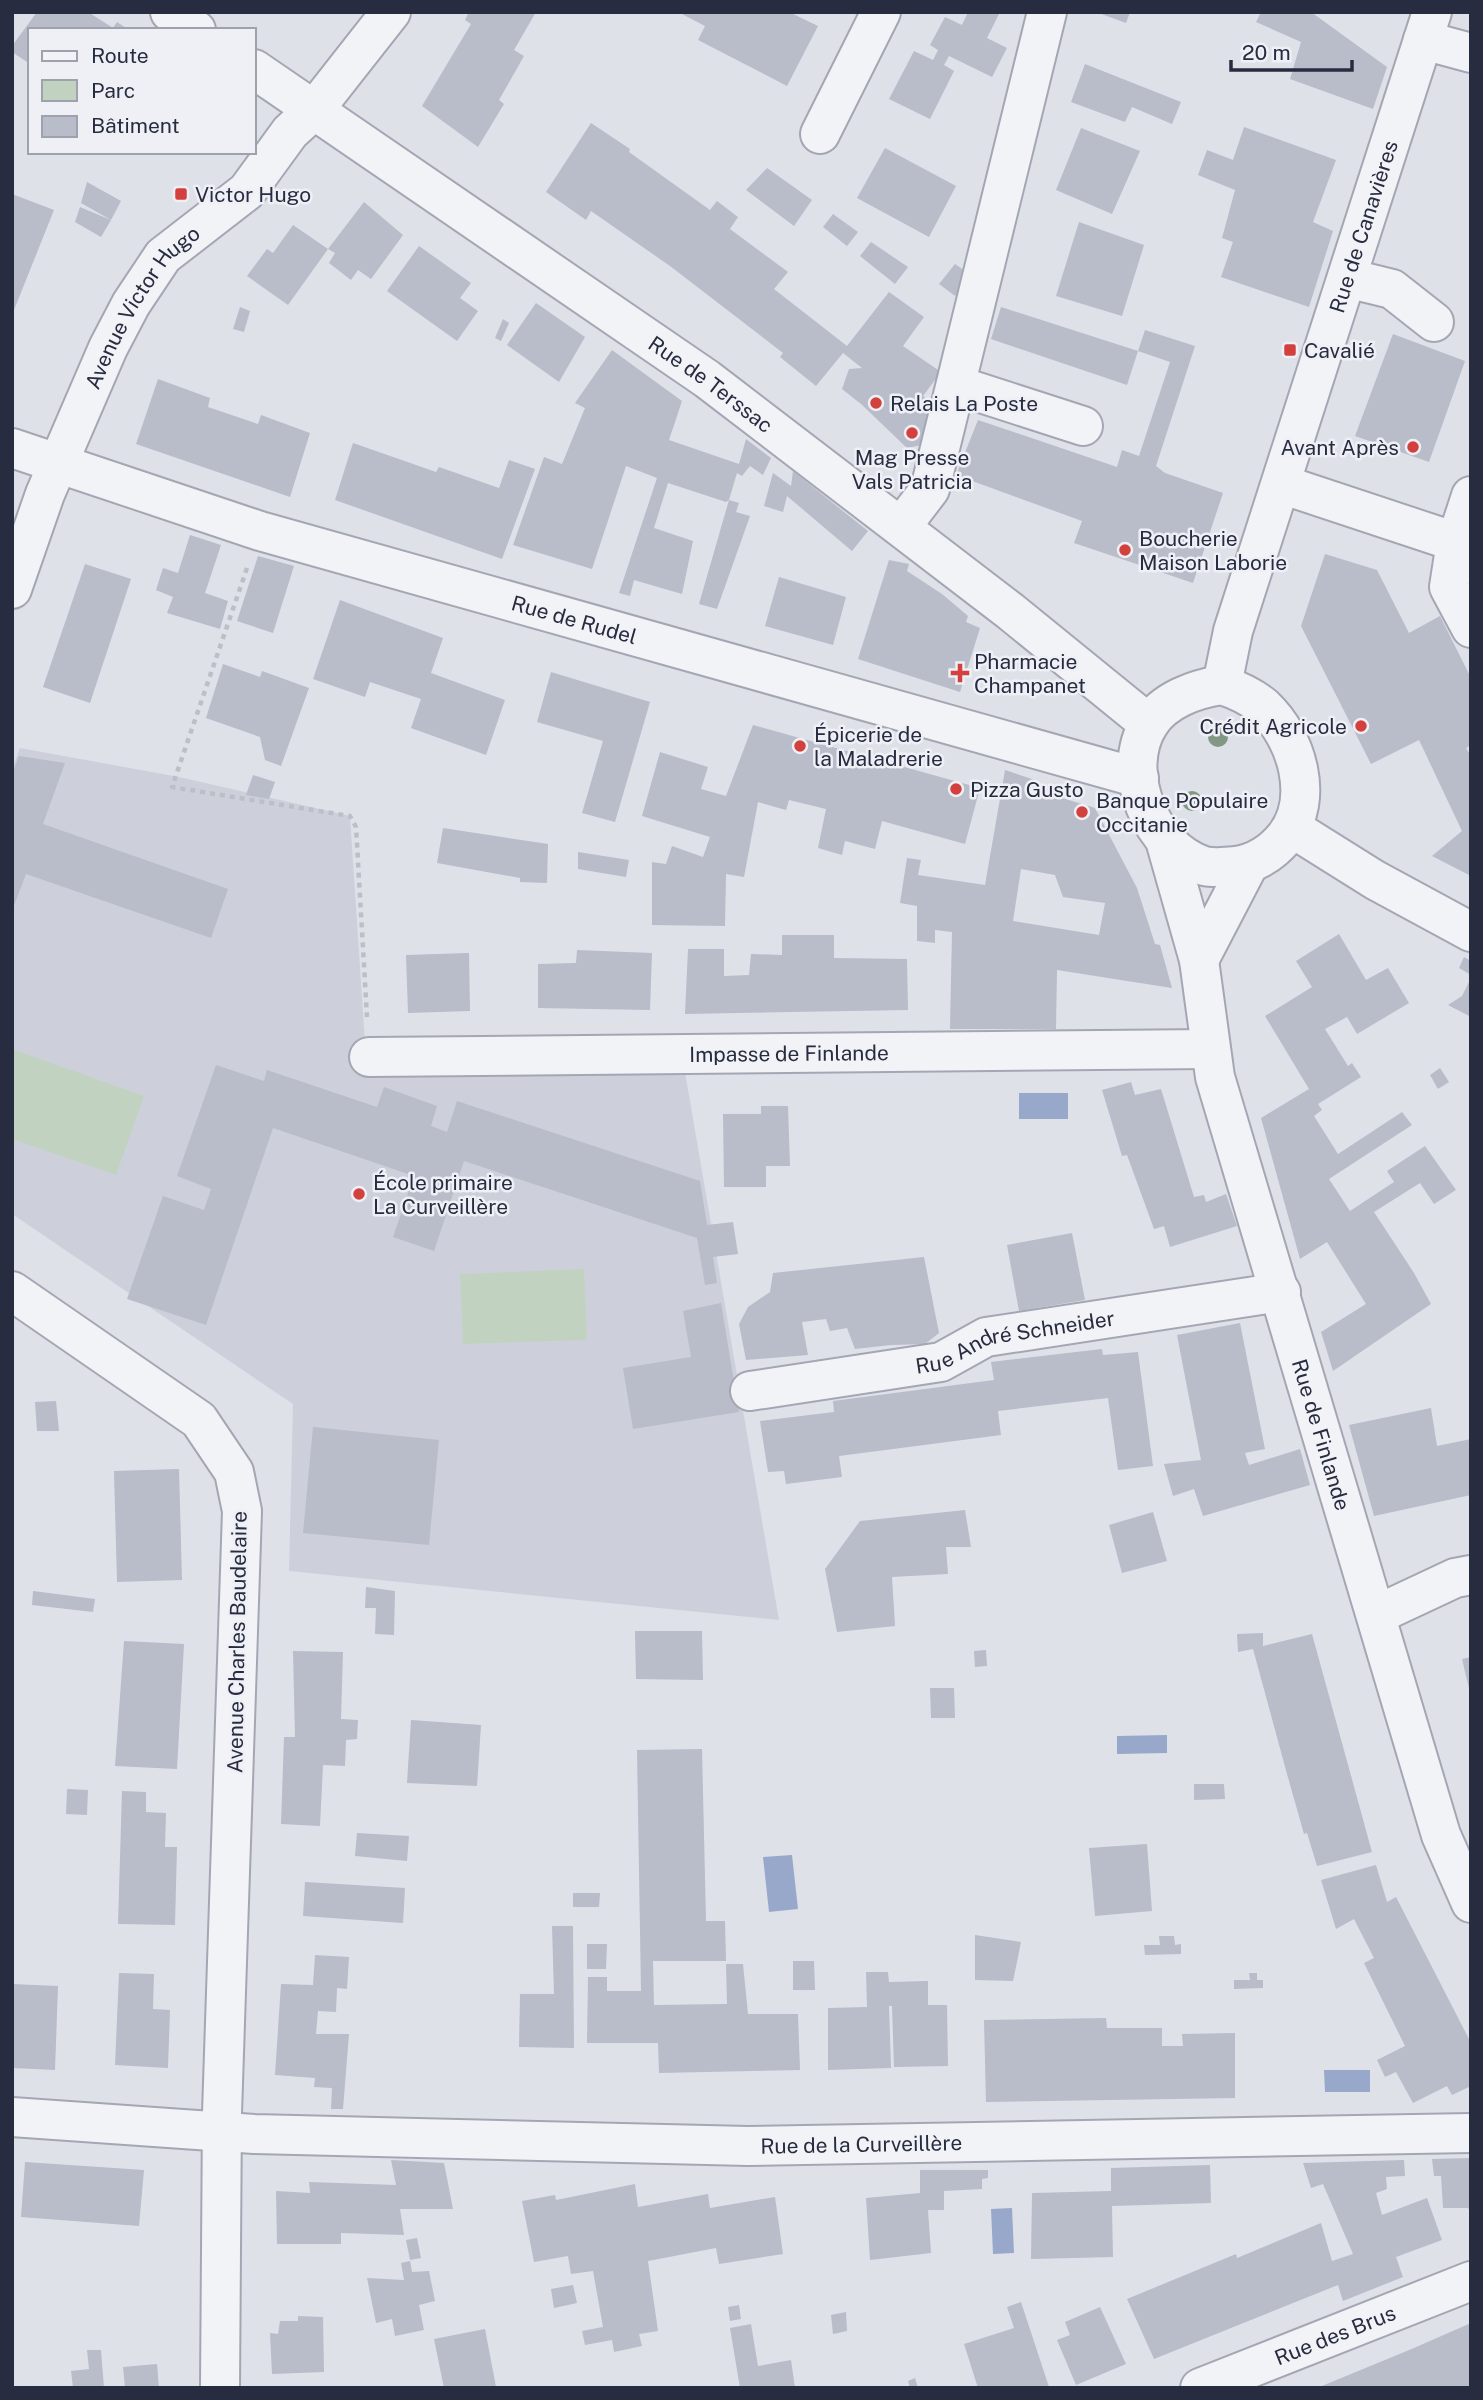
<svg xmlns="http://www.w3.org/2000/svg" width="1483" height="2400" font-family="'Public Sans',sans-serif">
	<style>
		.built { fill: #cdd0db }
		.green { fill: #c1d3c0 }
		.water { fill: #98a8ca }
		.building { fill: #b9bcc9; fill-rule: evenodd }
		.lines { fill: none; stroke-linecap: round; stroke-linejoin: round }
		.minor-casing { stroke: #a4a7b3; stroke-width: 42 }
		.path { stroke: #bdbfc7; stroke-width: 4.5; stroke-dasharray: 5 5; stroke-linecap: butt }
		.minor { stroke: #f2f3f7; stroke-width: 38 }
		.tree { fill: #829885 }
		.poi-dot { fill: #d3413f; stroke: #eef0f6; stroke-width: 2.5 }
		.labels { text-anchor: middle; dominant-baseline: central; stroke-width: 5; stroke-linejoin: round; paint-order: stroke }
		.poi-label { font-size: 21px; fill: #272c40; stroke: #eef0f6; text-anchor: start }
		.street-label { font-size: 21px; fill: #272c40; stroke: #eef0f6 }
	</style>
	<rect width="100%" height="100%" fill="#dfe1e9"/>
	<path class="built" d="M20,748L179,777L350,816L367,1073L685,1072L779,1620L289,1571L293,1404L12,1214V769Z"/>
	<g class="green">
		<path d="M12,1049L144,1096L116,1175L12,1139Z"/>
		<path d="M584,1269L587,1340L463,1344L460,1274Z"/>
	</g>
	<g class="water">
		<rect x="1019" y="1093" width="49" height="26"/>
		<path d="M1167,1735V1753L1117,1754V1736Z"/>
		<path d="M792,1855L798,1909L769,1912L763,1857Z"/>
		<path d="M1324,2070H1370V2092H1325Z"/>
		<path d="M1012,2208L1014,2253L993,2254L991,2209Z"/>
	</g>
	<g class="building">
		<path d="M37,12H88L113,28L117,22L129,30H30V64L12,52V46Z"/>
		<path d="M469,12H536L514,50L524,56L499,100L504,104L478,147L422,106L471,24L465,20Z"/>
		<path d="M678,12H789L818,26L787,86L698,40L705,26Z"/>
		<path d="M968,12H1000L987,38L1007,48L992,77L949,56L944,65L954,71L930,119L889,99L914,51L933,60L938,50L930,45L945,17L962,25Z"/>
		<path d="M1096,12H1130L1126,23Z"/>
		<path d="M1261,12H1311L1387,67L1373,109L1290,79L1301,42L1256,22Z"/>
		<path d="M1085,64L1181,102L1172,124L1132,107L1125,122L1071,102Z"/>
		<path d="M591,123L630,149L629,152L710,210L717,201L738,217L730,229L788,272L774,289L847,346L889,292L924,317L903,346L941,372L923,396L940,410L922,445L907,448L861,404L842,389L849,369L862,368L843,353L816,386L780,357L783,353L670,266L591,211L586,220L546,192Z"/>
		<path d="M1244,127L1336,160L1313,222L1333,231L1309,307L1221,277L1233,242L1222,238L1235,190L1198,175L1207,150L1233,160Z"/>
		<path d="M1081,128L1140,151L1112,214L1056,190Z"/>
		<path d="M885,148L956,186L929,237L857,198Z"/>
		<path d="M767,168L812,200L794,226L746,190Z"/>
		<path d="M87,182L121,201L111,220L81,203Z"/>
		<path d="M12,194L54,210L12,315Z"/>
		<path d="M364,202L403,235L371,279L358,270L351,280L329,263L335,253L328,249Z"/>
		<path d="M80,207L111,220L101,237L75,222Z"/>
		<path d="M833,214L858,232L847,246L823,227Z"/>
		<path d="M1079,222L1144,245L1122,316L1056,296Z"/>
		<path d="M293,225L328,249L288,305L247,276L267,249L273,253Z"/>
		<path d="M871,242L908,267L895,284L860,256Z"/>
		<path d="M419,246L471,283L460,298L478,311L457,341L387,291Z"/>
		<path d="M955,264L971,275L955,296L939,284Z"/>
		<path d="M536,303L585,337L559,382L507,345Z"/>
		<path d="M240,307L250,311L244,332L233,329Z"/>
		<path d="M1001,307L1138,351L1127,385L991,339Z"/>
		<path d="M503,319L509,323L501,341L495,338Z"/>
		<path d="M1145,330L1195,346L1156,466L1165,473L1223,493L1193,583L1074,543L1082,521L956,475L978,420L1117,467L1122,450L1139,456L1170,362L1138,351Z"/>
		<path d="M1393,334L1465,361L1429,462L1355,436Z"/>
		<path d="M612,350L682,401L669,440L739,464L746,439L771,458L763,475L750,466L742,476L737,473L729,500L726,502L668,483L654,528L693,541L682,594L634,580L630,596L619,593L657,478L626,466L592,569L513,545L544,457L562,464L585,408L575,403Z"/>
		<path d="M158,379L210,398L208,407L258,424L261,415L310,433L290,497L136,444Z"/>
		<path d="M353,443L436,472L439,467L499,488L509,460L535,469L502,559L335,500Z"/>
		<path d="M793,471L868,531L852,551L787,496L783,512L764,506L773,473L791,486Z"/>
		<path d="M729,500L739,503L736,512L750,516L717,609L699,604Z"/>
		<path d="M190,535L221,545L205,593L228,601L220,629L167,613L173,597L156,590L163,568L178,573Z"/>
		<path d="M1325,554L1377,570L1409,633L1440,616L1471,678V745L1466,748L1471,756V876L1432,856L1462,831L1419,740L1371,764L1301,626Z"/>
		<path d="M258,556L294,566L273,633L237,621Z"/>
		<path d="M889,560L909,564L907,571L942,594L968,616L966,622L980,628L960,692L858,659Z"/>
		<path d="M85,564L131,579L90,703L43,687Z"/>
		<path d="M779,577L846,597L833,645L765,626Z"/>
		<path d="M340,600L443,638L431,673L505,700L486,755L411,728L421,699L370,682L365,697L313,679Z"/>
		<path d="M223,664L260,677L262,671L309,688L281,766L265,760L260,737L206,718Z"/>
		<path d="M551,672L650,702L615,822L582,813L603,741L537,722Z"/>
		<path d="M753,725L980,788L965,844L882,821L875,849L845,841L842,855L818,848L826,809L789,800L786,810L758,802L744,877L726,874L725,926L652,925V862L666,864L672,846L703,857L710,837L642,816L660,752L708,767L701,789L726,796Z"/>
		<path d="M19,756L65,763L43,824L228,889L211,938L26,874L12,911V774Z"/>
		<path d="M1005,770L1035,780L1033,789L1095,808L1137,888L1155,944L1160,945L1172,988L1057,970L1056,1029H950L952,932L935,930V943L917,941V906L900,903L907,858L921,860L918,875L985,885ZM1021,869L1055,875L1063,897L1105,903L1099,935L1013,921Z"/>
		<path d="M253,775L275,782L269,799L246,795Z"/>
		<path d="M443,828L548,844L547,883L520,882V878L437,863Z"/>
		<path d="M578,852L629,860L626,877L578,869Z"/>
		<path d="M1339,934L1366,980L1388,968L1409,1003L1357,1034L1347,1017L1325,1029L1348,1066L1352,1063L1361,1077L1318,1104L1322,1110L1314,1116L1338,1154L1402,1112L1412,1125L1329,1179L1350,1211L1394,1182L1387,1171L1425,1146L1456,1190L1434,1204L1420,1183L1374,1212L1414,1273L1431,1304L1333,1371L1321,1332L1366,1304L1327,1242L1300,1259L1261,1118L1309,1089L1265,1016L1312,987L1296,961Z"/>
		<path d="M782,935H834V958L907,959L908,1010L685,1014L688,949H724V976L749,975L751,954L782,955Z"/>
		<path d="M577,950L652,953L650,1010L538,1008V964L576,963Z"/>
		<path d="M469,953L470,1011L408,1013L406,955Z"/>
		<path d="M1464,957L1471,961V975L1459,968Z"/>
		<path d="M1471,978V1017L1448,1005L1462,996Z"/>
		<path d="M216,1065L264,1081L267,1070L377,1107L384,1087L437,1106L431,1126L447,1132L457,1101L700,1181L707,1225L733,1222L738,1254L713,1257L717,1283L705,1285L697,1238L464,1161L434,1251L393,1237L414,1176L273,1128L206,1325L127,1299L163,1196L204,1210L211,1189L177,1176Z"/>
		<path d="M1440,1068L1449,1082L1438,1089L1430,1075Z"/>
		<path d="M1131,1082L1135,1095L1161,1089L1194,1197L1204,1195L1206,1202L1226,1194L1237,1226L1170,1247L1164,1226L1154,1229L1127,1155L1122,1156L1102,1090Z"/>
		<path d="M761,1106H788L790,1166H766V1187H724L723,1114H761Z"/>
		<path d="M1072,1233L1085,1300L1019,1311L1007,1245Z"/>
		<path d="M924,1257L939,1333L925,1344L891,1345L855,1349L847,1328L830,1331L826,1319L802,1322L808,1355L746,1360L739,1324L748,1307L770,1292L773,1273Z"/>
		<path d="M721,1303L739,1412L633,1429L623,1368L691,1357L683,1311Z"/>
		<path d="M1240,1323L1265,1449L1245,1453L1249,1465L1300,1449L1310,1485L1203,1516L1194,1489L1173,1496L1164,1464L1201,1460L1177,1335Z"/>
		<path d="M1102,1349L1103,1355L1138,1352L1153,1466L1118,1470L1108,1398L998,1411L1001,1435L839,1456L842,1477L786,1484L784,1471L768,1472L760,1421L834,1412L833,1401L994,1380L991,1362Z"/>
		<path d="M56,1401L59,1431H37L35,1402Z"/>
		<path d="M1431,1408L1437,1446L1471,1439V1495L1374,1516L1349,1425Z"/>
		<path d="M313,1427L439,1440L429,1545L303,1533Z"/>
		<path d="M179,1469L182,1580L117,1582L114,1471Z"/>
		<path d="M965,1510L971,1547H946L948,1574L892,1577L895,1626L837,1632L825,1569L860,1521Z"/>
		<path d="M1153,1512L1167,1561L1122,1573L1109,1525Z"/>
		<path d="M366,1587L395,1591L394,1635L375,1634L376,1608H365Z"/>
		<path d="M33,1591L95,1599L93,1612L32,1605Z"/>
		<path d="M635,1631H702L703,1680L636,1679Z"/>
		<path d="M1263,1633V1646L1312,1634L1372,1852L1317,1866L1307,1833L1304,1834L1287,1774L1253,1649L1238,1652L1237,1634Z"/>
		<path d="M124,1641L184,1644L177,1769L115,1766Z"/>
		<path d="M986,1650L987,1666L975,1667L974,1651Z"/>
		<path d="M293,1651L343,1652L341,1719L358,1720L357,1739L346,1740L345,1766L323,1765L320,1826L281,1824L284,1737H295Z"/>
		<path d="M1471,1657V1693H1470L1462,1659Z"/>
		<path d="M930,1688H954L955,1718H931Z"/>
		<path d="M411,1720L481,1725L477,1786L407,1783Z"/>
		<path d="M702,1749L706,1921H725L726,1961H653L654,2005L727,2004L726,1964H743L748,2014H798L800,2070L659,2073L658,2043H587L588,1977H607V1991H641L637,1750Z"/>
		<path d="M1194,1784H1224L1225,1799L1194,1800Z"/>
		<path d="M67,1789L88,1790L87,1815L66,1814Z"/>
		<path d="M122,1791L146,1792V1812L166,1813L165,1847H177L175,1925L118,1924Z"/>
		<path d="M357,1833L409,1836L407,1861L355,1856Z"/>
		<path d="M1147,1844L1152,1911L1095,1916L1089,1848Z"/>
		<path d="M1376,1865L1387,1902L1396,1897L1471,2043V2086L1452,2095L1447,2086L1413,2103L1396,2072L1385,2077L1377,2060L1405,2046L1364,1963L1374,1958L1354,1919L1336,1929L1321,1880Z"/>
		<path d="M305,1882L405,1888L403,1923L303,1916Z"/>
		<path d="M573,1893H600L599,1907H573Z"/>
		<path d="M552,1926H573L574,2048L519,2047L520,1994H554Z"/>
		<path d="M975,1935L1021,1942L1013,1981L975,1980Z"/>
		<path d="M1159,1936H1174L1175,1945L1181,1944V1954L1145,1955L1144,1945H1160Z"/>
		<path d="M587,1944H607L606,1969H587Z"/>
		<path d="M315,1955L349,1957L347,1989L337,1988L336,2012L318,2011L316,2034H349L343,2109H331L332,2088L314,2087L315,2078L275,2075L281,1984L313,1985Z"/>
		<path d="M793,1961H814L815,1990H793Z"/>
		<path d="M866,1972H888L889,1982L928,1981V2005H947L948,2066L894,2067L892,2006H889L891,2068L828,2070V2008L867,2007Z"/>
		<path d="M119,1973L154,1974L153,2009L170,2010L168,2068L115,2065Z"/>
		<path d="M1249,1973H1257V1980H1263V1988L1234,1989V1980H1250Z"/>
		<path d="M12,1984L58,1986L55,2070L12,2068Z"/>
		<path d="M1106,2018L1107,2028H1162V2046H1183L1182,2034L1235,2033V2098L986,2102L984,2020Z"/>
		<path d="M1471,2158V2213L1468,2208H1443L1441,2176H1434L1432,2159Z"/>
		<path d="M391,2160L444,2163L453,2209H400L404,2235L341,2233V2244H277L276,2191L310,2193L309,2182L396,2185Z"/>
		<path d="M1404,2160L1405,2176L1386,2177L1387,2189L1376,2193L1382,2215L1427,2198L1442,2240L1396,2257L1403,2277L1343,2301L1338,2285L1154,2359L1127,2299L1236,2254L1237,2258L1321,2223L1332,2261L1353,2254L1323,2184L1311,2188L1303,2163Z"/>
		<path d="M25,2162L144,2170L139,2226L21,2217Z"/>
		<path d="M1210,2165L1211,2203L1112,2206L1113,2257L1031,2259L1032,2193L1111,2191V2168Z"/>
		<path d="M920,2170H988V2178L982,2179V2189L944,2191V2210H928L931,2253L870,2260L866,2198L920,2193Z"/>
		<path d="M635,2184L638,2207L708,2194L710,2208L775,2197L783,2254L719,2264L716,2248L648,2261L658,2331L639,2334L642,2346L614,2352L612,2340L585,2345L582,2331L603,2327L593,2271L571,2274L568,2256L534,2262L522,2201L555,2195L556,2200Z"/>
		<path d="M417,2238L421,2258L410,2260L406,2240Z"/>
		<path d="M410,2261L412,2272L429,2271L435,2301L419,2305L424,2330L395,2336L392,2319L376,2323L367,2278L404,2280L401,2263Z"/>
		<path d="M573,2285L577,2303L554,2308L551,2289Z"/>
		<path d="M1021,2302L1049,2387L978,2388L964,2344L1014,2328L1007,2307Z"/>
		<path d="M739,2305L741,2319L730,2321L728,2307Z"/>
		<path d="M1100,2307L1126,2364L1076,2385L1057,2340L1070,2335L1065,2322Z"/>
		<path d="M846,2312L847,2331L833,2334L831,2315Z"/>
		<path d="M298,2316L323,2317L324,2372L272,2374L270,2333L278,2334L280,2321H298Z"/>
		<path d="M1471,2323V2387L1317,2388L1414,2348Z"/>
		<path d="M751,2324L758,2366L791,2360L795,2388H740L730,2328Z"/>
		<path d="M485,2329L496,2387L444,2388L434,2339Z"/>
		<path d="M87,2350H101L104,2388H73L71,2371L89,2369Z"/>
		<path d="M157,2364L159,2388H125L123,2367Z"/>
		<path d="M915,2378L918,2388H910L908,2381Z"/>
	</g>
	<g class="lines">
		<defs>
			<g id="minor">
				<path d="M170,12L196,30"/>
				<path d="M1423,40L1471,53"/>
				<path id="s1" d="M254,69L707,379L1010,611L1149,724"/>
				<path d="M820,134L881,12"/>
				<path d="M1347,278L1392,289L1434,322"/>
				<path d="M956,385L1083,426"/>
				<path id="s2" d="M12,448L260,531L1139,778"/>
				<path d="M1281,484L1456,542L1471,496"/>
				<path d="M901,527L930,489L1047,12"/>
				<path d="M1456,542L1449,587L1471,628"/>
				<path id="s3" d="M12,589L45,494L108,348L131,304L163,256L247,191L290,132L314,110L391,12"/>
				<path id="s4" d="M1222,685L1233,631L1432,12"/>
				<path d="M1222,685C1237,690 1251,696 1264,707C1297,738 1315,799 1285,837C1272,853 1256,863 1236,866C1226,867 1213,868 1204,866C1151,849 1119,772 1149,724C1164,700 1195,689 1222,685Z"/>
				<path d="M1292,828L1375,880L1471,932"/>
				<path id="s5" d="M1165,840L1199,960L1215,1077L1441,1835L1471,1903"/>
				<path d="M1199,960L1249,864"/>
				<path id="s6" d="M369,1057L1210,1049"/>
				<path d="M12,1291L199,1420L234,1472L242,1511L222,2113L220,2388"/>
				<path id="s7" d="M750,1391L941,1362L986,1337L1281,1292"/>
				<path d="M1376,1615L1455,1578L1471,1575"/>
				<path id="s8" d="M12,2117L254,2134L748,2146L1471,2133"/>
				<path id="s9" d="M1200,2388L1471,2281"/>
			</g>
		</defs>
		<use href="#minor" class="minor-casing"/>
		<path class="path" d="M247,568L172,787L350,816L356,827L367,1017"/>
		<use href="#minor" class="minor"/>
	</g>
	<g class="tree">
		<circle cx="1218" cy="737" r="10"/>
		<circle cx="1192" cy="801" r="10"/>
	</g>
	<g class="poi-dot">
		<rect x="174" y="187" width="14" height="14" rx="3.5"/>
		<rect x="1283" y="343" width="14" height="14" rx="3.5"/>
		<circle cx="876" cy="403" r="7"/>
		<circle cx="912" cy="433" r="7"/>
		<circle cx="1413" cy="447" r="7"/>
		<circle cx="1125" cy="550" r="7"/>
		<path d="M956.5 662.5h7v7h7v7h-7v7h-7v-7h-7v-7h7z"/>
		<circle cx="1361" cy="726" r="7"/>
		<circle cx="800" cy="746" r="7"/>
		<circle cx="956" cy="789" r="7"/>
		<circle cx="1082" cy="812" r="7"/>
		<circle cx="359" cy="1194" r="7"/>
	</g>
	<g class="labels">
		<g class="poi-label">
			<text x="195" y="194">Victor Hugo</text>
			<text x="1304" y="350">Cavalié</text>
			<text x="890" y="403">Relais La Poste</text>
			<text x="1399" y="447" text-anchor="end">Avant Après</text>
			<text x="912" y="457" text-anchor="middle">Mag Presse<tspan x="912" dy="24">Vals Patricia</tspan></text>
			<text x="1139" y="538">Boucherie<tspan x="1139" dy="24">Maison Laborie</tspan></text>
			<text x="974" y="661">Pharmacie<tspan x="974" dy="24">Champanet</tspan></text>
			<text x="1347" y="726" text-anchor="end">Crédit Agricole</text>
			<text x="814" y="734">Épicerie de<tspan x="814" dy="24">la Maladrerie</tspan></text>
			<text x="970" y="789">Pizza Gusto</text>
			<text x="1096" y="800">Banque Populaire<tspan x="1096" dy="24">Occitanie</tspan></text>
			<text x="373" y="1182">École primaire<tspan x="373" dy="24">La Curveillère</tspan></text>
		</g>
		<g class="street-label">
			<text stroke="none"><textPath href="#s4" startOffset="480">Rue de Canavières</textPath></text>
			<text stroke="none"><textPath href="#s3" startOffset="313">Avenue Victor Hugo</textPath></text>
			<text stroke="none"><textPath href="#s1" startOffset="555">Rue de Terssac</textPath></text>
			<text stroke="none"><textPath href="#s2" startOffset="588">Rue de Rudel</textPath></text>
			<text stroke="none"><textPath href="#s6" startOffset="420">Impasse de Finlande</textPath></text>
			<text stroke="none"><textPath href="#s7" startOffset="271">Rue André Schneider</textPath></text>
			<text stroke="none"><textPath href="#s5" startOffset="616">Rue de Finlande</textPath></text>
			<text transform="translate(237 1642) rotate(-89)">Avenue Charles Baudelaire</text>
			<text stroke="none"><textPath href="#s8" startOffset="850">Rue de la Curveillère</textPath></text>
			<text stroke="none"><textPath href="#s9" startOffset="145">Rue des Brus</textPath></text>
		</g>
	</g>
	<rect width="1483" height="2400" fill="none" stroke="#272c40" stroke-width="28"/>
	<rect x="28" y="28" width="228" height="126" fill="#eef0f6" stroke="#9ea2ad" stroke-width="2"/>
	<rect x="42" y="51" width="35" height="10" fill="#f2f3f7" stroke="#9ea2ad" stroke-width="2"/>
	<text x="91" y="63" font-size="21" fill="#272c40">Route</text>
	<rect x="42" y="80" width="35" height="21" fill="#c1d3c0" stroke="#9ea2ad" stroke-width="2"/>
	<text x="91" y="98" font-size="21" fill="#272c40">Parc</text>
	<rect x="42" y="116" width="35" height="21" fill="#b9bcc9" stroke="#9ea2ad" stroke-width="2"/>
	<text x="91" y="133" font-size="21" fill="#272c40">Bâtiment</text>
	<path d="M1231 60v10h121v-10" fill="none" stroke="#272c40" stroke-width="3.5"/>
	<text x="1242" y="60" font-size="21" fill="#272c40" stroke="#eef0f6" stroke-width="5" paint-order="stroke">20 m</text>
</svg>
